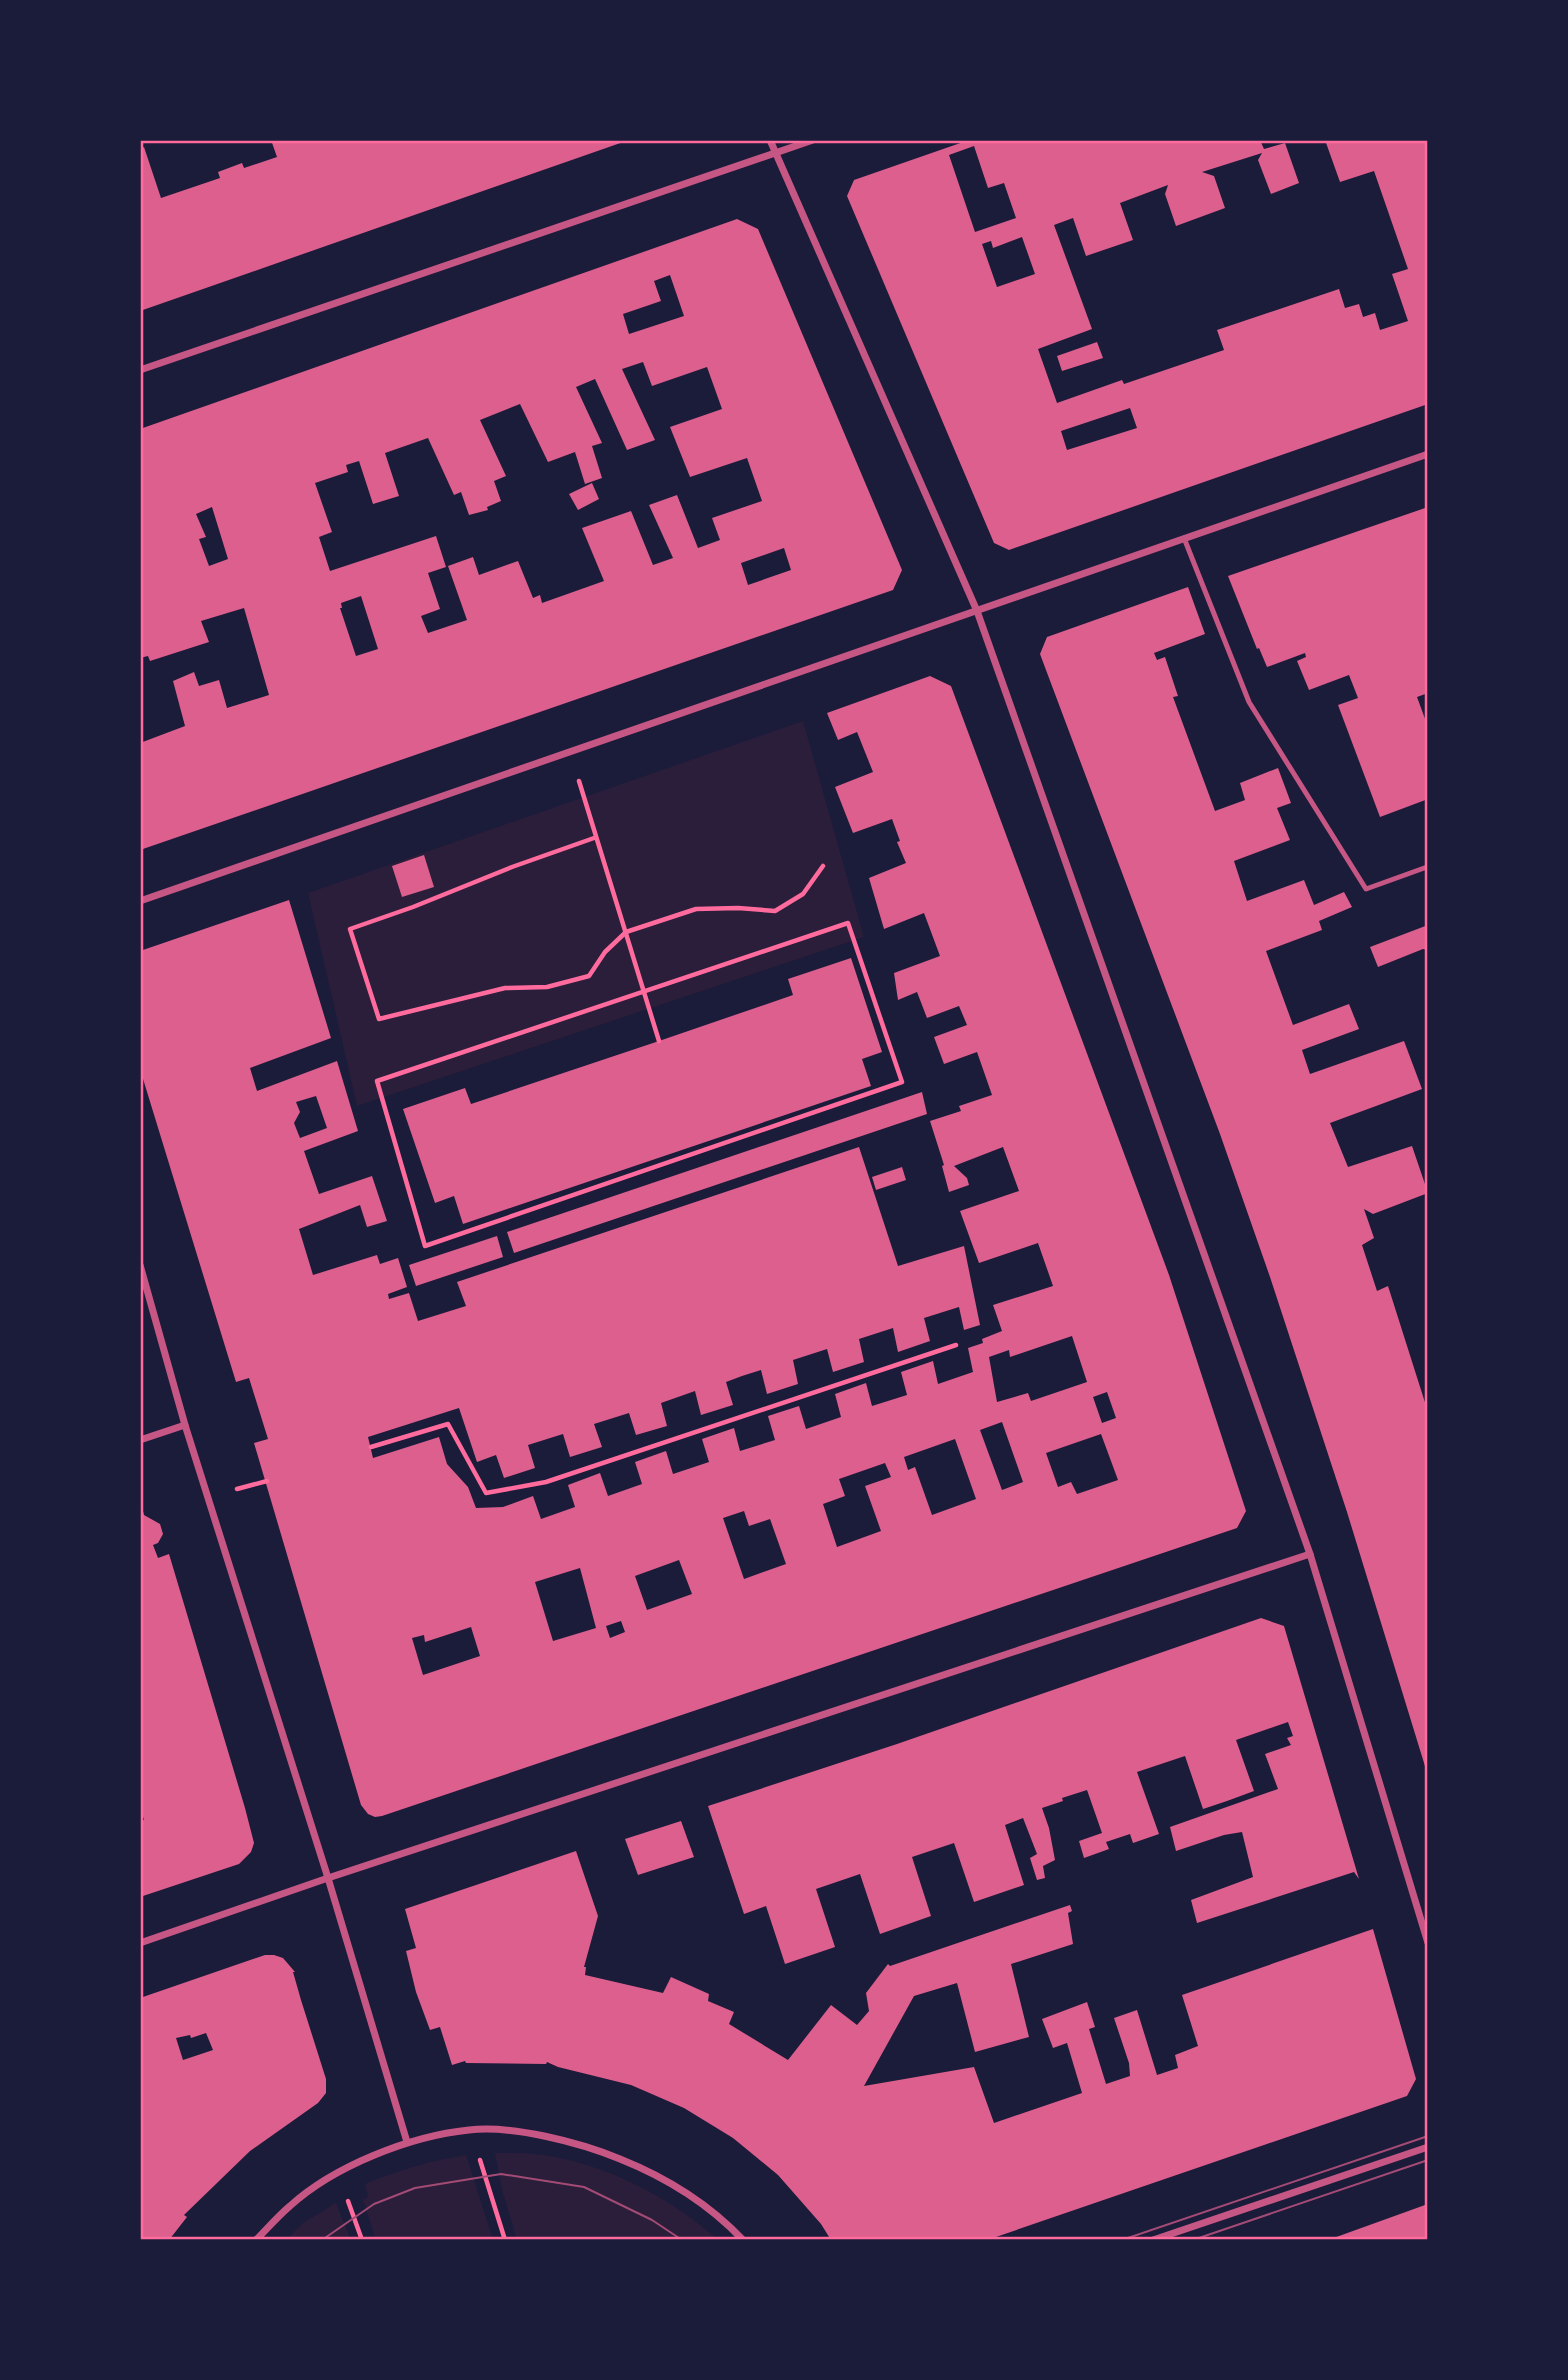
<svg xmlns="http://www.w3.org/2000/svg" width="1568" height="2380" font-family="'Work Sans',sans-serif">
	<style>
		.green { fill: #2a1e3b }
		.building { fill: #dd5f8e; fill-rule: evenodd }
		.lines { fill: none; stroke-linecap: round; stroke-linejoin: round }
		.path { stroke: #ff6b9d; stroke-width: 4.5 }
		.service { stroke: #c65784; stroke-width: 5 }
		.minor { stroke: #c65784; stroke-width: 7 }
		.tram { stroke: #a44b75; stroke-width: 2 }
		.neatline { fill: none; stroke: #ff6b9d; stroke-width: 2.5 }
	</style>
	<rect width="100%" height="100%" fill="#1b1b3a"/>
	<g class="green">
		<path d="M803,721L864,937L357,1106L308,893Z"/>
		<path d="M495,2153C515,2153 535,2153 555,2157C613,2168 674,2200 718,2240H517L502,2190Z"/>
		<path d="M466,2155L493,2240H376L363,2200L368,2197L365,2184C398,2170 430,2161 466,2155Z"/>
		<path d="M336,2203L351,2240H286L303,2223Z"/>
	</g>
	<g class="building">
		<path d="M271,140H629L140,311V149L144,147L161,198L220,178L218,172L242,163L244,168L277,157Z"/>
		<path d="M969,140H1260L1264,149L1285,143L1299,183L1271,194L1258,160L1262,153L1202,172L1214,176L1225,208L1176,226L1165,194L1168,185L1120,203L1133,240L1086,256L1073,218L1054,225L1092,329L1038,349L1057,403L1122,380L1124,384L1224,350L1217,330L1339,289L1345,308L1359,304L1363,317L1375,313L1380,330L1408,321L1392,274L1408,269L1374,171L1340,182L1325,140H1428V404L1009,550L994,543L847,196L854,180ZM974,146L988,188L1004,183L1016,218L975,232L949,155ZM1022,237L1035,274L997,287L982,244L991,241L993,248ZM1130,408L1137,428L1067,450L1061,431Z"/>
		<path d="M737,219L758,229L902,570L893,590L140,850V743L185,726L173,681L194,672L199,686L219,680L227,708L269,695L244,608L201,621L209,642L150,661L148,656L140,658V429ZM670,275L684,316L629,334L623,314L661,301L654,281ZM643,362L652,386L707,367L722,409L670,427L690,477L747,458L762,501L712,518L720,540L698,548L677,495L649,505L673,558L653,565L631,511L582,528L604,581L542,603L540,595L533,598L518,561L479,575L473,557L448,566L467,620L428,633L421,616L440,609L428,573L446,567L436,536L330,571L319,537L332,532L315,483L348,472L346,465L359,461L373,504L399,496L385,453L428,438L454,495L461,492L469,515L488,510L487,507L501,501L494,481L506,476L480,420L520,404L548,462L575,452L585,484L602,478L592,446L602,443L576,387L595,379L627,450L655,440L622,369ZM212,507L228,559L209,566L199,539L206,537L196,514ZM784,548L791,570L748,585L741,563ZM361,596L378,649L356,656L340,608H342L341,603Z"/>
		<path d="M1097,342L1103,358L1062,371L1057,356Z"/>
		<path d="M592,483L599,499L578,510L569,494Z"/>
		<path d="M1428,507V693L1417,697L1428,727V799L1380,817L1338,705L1358,698L1349,675L1309,690L1297,661L1306,657L1305,653L1267,667L1259,648L1257,649L1228,576Z"/>
		<path d="M1188,587L1205,634L1154,653L1157,660L1165,657L1178,696L1173,697L1215,811L1245,800L1240,783L1278,768L1291,803L1277,808L1290,840L1234,861L1247,901L1304,880L1314,905L1344,892L1352,907L1319,921L1322,930L1266,951L1293,1025L1349,1004L1359,1029L1302,1050L1310,1074L1404,1041L1422,1089L1330,1123L1348,1167L1412,1146L1428,1193L1373,1214L1364,1209L1374,1238L1362,1245L1377,1291L1388,1286L1428,1412V1776L1347,1512L1270,1277L1220,1134L1040,654L1047,637Z"/>
		<path d="M930,676L951,686L1169,1275L1246,1511L1237,1528L382,1816L375,1817L368,1814L361,1805L254,1443L268,1439L249,1378L236,1382L140,1069V951L289,900L331,1038L250,1068L257,1091L337,1061L358,1131L304,1151L319,1194L372,1176L387,1221L367,1227L360,1205L299,1229L313,1275L377,1255L380,1264L398,1258L407,1287L388,1294L389,1299L409,1293L418,1321L466,1306L457,1282L859,1147L898,1266L964,1246L980,1325L964,1330L959,1307L924,1318L930,1341L898,1352L893,1328L859,1339L864,1362L833,1372L827,1349L793,1360L798,1384L767,1394L761,1370L742,1376L726,1382L733,1405L701,1415L695,1391L661,1403L667,1426L636,1435L629,1413L594,1424L602,1447L570,1457L563,1434L528,1445L535,1468L504,1478L496,1455L477,1462L459,1408L368,1437L373,1458L439,1437L447,1464L468,1487L476,1508L503,1507L533,1496L541,1519L575,1507L568,1485L600,1473L608,1496L642,1484L635,1462L649,1457L666,1451L673,1474L709,1462L702,1439L734,1428L740,1451L775,1440L768,1416L799,1406L806,1429L841,1417L835,1394L849,1389L866,1383L872,1406L907,1395L901,1372L933,1361L938,1384L973,1372L968,1348L983,1343L982,1339L1002,1331L993,1305L1053,1286L1038,1243L979,1263L960,1211L1019,1191L1003,1147L954,1166L967,1178L969,1185L949,1192L942,1166L944,1165L930,1121L961,1111L959,1106L992,1095L977,1052L944,1064L934,1037L967,1025L959,1006L927,1018L917,992L898,1000L894,973L940,956L924,913L884,929L869,878L906,863L897,842L900,841L892,819L853,833L835,787L873,772L857,732L838,740L827,713ZM316,1096L327,1128L300,1138L294,1123L300,1112L296,1102ZM1072,1336L1087,1382L1031,1401L1028,1393L997,1402L989,1357L1009,1350L1010,1357ZM1107,1392L1116,1418L1102,1423L1093,1397ZM1002,1422L1023,1482L1002,1490L980,1430ZM1101,1434L1118,1480L1077,1494L1071,1482L1058,1487L1046,1453ZM955,1439L976,1499L932,1515L915,1467L908,1470L904,1457ZM885,1463L891,1477L865,1486L881,1531L837,1547L823,1504L845,1496L839,1479ZM744,1511L749,1526L770,1519L786,1564L744,1579L723,1518ZM679,1560L692,1594L647,1610L635,1576ZM580,1568L596,1628L553,1641L535,1582ZM621,1621L625,1632L610,1638L606,1626ZM471,1627L480,1656L423,1675L412,1638L424,1635L425,1642Z"/>
		<path d="M424,855L434,887L402,897L392,866Z"/>
		<path d="M1428,925V950L1423,949L1378,967L1370,947Z"/>
		<path d="M851,958L882,1052L862,1059L871,1086L463,1224L454,1196L435,1203L403,1109L465,1088L471,1104L659,1041L793,995L788,979Z"/>
		<path d="M922,1092L927,1114L514,1253L507,1232Z"/>
		<path d="M902,1167L906,1180L876,1190L872,1177Z"/>
		<path d="M497,1236L503,1257L416,1286L409,1265Z"/>
		<path d="M141,1504L144,1515L160,1524L163,1534L158,1543L153,1545L158,1558L169,1554L245,1808L254,1843L251,1852L239,1864L140,1897V1821L144,1820L140,1806Z"/>
		<path d="M1261,1618L1284,1626L1359,1879L1354,1872L1197,1923L1191,1900L1253,1877L1242,1832L1224,1835L1176,1851L1170,1827L1278,1789L1265,1754L1291,1745L1287,1738L1293,1736L1288,1722L1236,1740L1254,1791L1227,1801L1203,1809L1185,1756L1137,1772L1159,1834L1133,1843L1130,1834L1106,1842L1109,1849L1084,1858L1079,1841L1102,1833L1087,1790L1062,1798L1063,1801L1042,1808L1049,1828L1055,1860L1043,1866L1045,1878L1037,1880L1030,1858L1037,1854L1023,1818L1005,1825L1024,1885L974,1902L954,1843L912,1857L931,1916L880,1934L860,1874L816,1889L835,1947L785,1964L766,1906L744,1914L708,1806L897,1744Z"/>
		<path d="M681,1821L694,1857L638,1875L625,1839Z"/>
		<path d="M576,1851L598,1916L584,1967H586L585,1975L663,1993L671,1977L709,1994L708,2001L734,2012L729,2024L788,2060L831,2005L857,2025L869,2011L866,1993L888,1964L890,1966L1070,1905L1072,1911L1068,1913L1073,1944L1011,1964L1029,2037L975,2052L957,1983L914,1996L864,2086L974,2067L994,2123L1082,2093L1067,2043L1053,2048L1042,2019L1087,2002L1095,2027L1089,2029L1106,2084L1130,2076L1129,2063L1114,2018L1137,2010L1157,2075L1178,2068L1175,2055L1198,2046L1182,1995L1373,1929L1416,2079L1407,2096L993,2238L983,2240H831L821,2224L778,2175L733,2138L684,2108L631,2085L558,2067L547,2062L546,2064L466,2063L465,2061L452,2065L440,2027L430,2030L416,1992L406,1951L416,1948L405,1909Z"/>
		<path d="M265,1955H274L283,1958L295,1972H293L301,2000L326,2079V2093L318,2103L250,2151L184,2215L187,2217L169,2240H140V1998ZM206,2033L213,2050L183,2060L176,2038L190,2035L191,2038Z"/>
		<path d="M1425,2205H1428V2240H1328Z"/>
	</g>
	<g class="lines">
		<g class="path">
			<path d="M579,781L659,1041"/>
			<path d="M594,838L512,867L413,907L350,929L379,1019L505,988L547,987L589,976L605,952L626,932L696,909L738,908L775,911L803,894L823,866"/>
			<path d="M848,923L902,1082L425,1246L377,1081Z"/>
			<path d="M371,1447L448,1424L486,1493L546,1482L956,1345"/>
			<path d="M237,1489L267,1481"/>
			<path d="M480,2160L505,2240"/>
			<path d="M348,2201L362,2240"/>
		</g>
		<path class="service" d="M1184,538L1249,702L1366,889L1427,867"/>
		<g class="minor">
			<path d="M770,140L977,611L1310,1554L1428,1943"/>
			<path d="M140,370L813,140"/>
			<path d="M140,901L1428,454"/>
			<path d="M140,1265L185,1425L328,1878L407,2142"/>
			<path d="M140,1440L185,1425"/>
			<path d="M140,1943L328,1878L1310,1554"/>
			<path d="M256,2240C267,2229 278,2216 290,2206C334,2166 410,2136 469,2130C512,2125 579,2142 620,2159C665,2177 709,2204 743,2240"/>
			<path d="M1153,2240L1428,2147"/>
		</g>
		<g class="tram">
			<path d="M322,2240L374,2204L415,2188L501,2174L584,2187L652,2220L682,2240"/>
			<path d="M1122,2240L1428,2136"/>
			<path d="M1193,2240L1428,2160"/>
		</g>
	</g>
	<rect width="1568" height="2380" fill="none" stroke="#1b1b3a" stroke-width="284"/>
	<rect x="142" y="142" width="1284" height="2096" class="neatline"/>
</svg>
